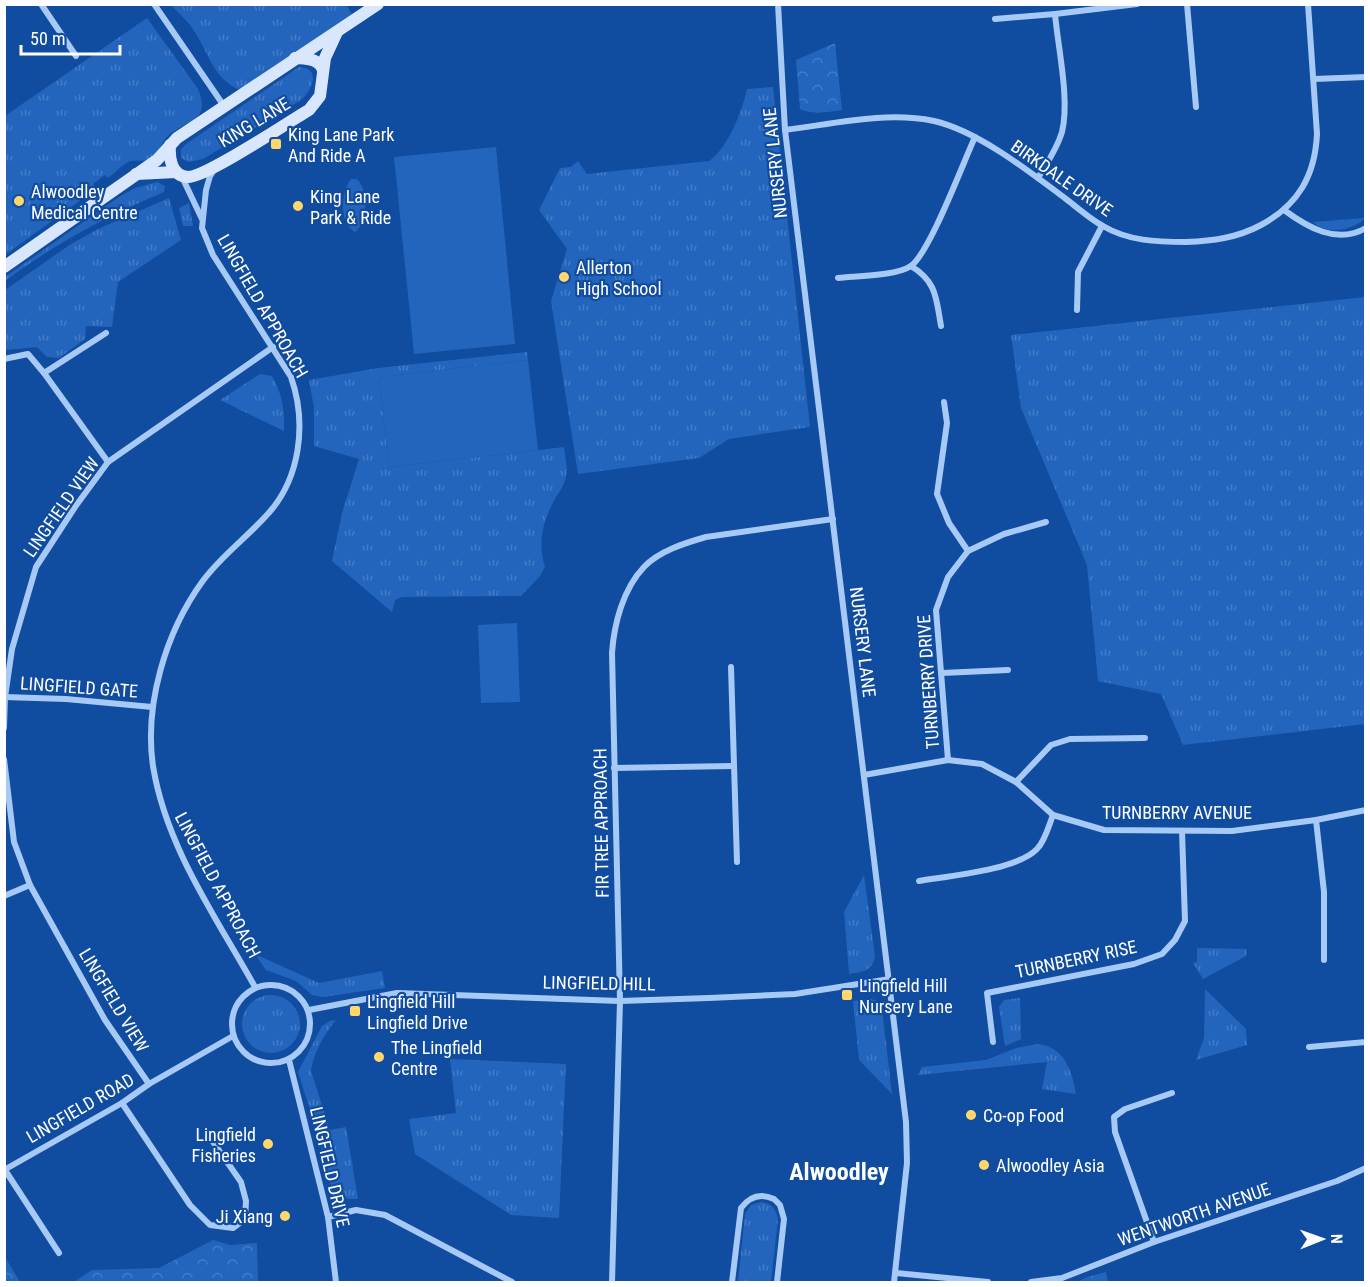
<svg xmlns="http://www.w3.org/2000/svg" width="1370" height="1287" font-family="'Roboto Condensed',sans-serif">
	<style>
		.grass { fill: url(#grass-tufts) }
		.forest { fill: url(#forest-crowns) }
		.green { fill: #2365bd }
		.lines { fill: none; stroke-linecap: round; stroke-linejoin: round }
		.street { stroke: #a7c9f5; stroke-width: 6 }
		.secondary { stroke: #d8e7fe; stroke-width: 12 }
		.poi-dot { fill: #ffd76b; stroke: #104c9f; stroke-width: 2 }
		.labels { text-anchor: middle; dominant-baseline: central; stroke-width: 4.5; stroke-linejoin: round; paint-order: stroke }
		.street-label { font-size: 18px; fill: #fff; stroke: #104c9f }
		.poi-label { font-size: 18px; fill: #fff; stroke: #104c9f; text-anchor: start }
		.district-label { font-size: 24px; font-weight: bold; fill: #fff; stroke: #104c9f }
	</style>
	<defs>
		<pattern id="grass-tufts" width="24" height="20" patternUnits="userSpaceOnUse" patternTransform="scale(1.5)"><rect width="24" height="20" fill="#2365bd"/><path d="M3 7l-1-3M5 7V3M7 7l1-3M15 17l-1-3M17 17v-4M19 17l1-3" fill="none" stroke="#447cc7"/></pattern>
		<pattern id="forest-crowns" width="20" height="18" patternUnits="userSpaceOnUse" patternTransform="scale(1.5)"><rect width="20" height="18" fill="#2365bd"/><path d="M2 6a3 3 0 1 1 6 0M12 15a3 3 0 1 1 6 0" fill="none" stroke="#447cc7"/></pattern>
	</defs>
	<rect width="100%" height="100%" fill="#104c9f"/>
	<g class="grass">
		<path d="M171,5H348L347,6L352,14L240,90C211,78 208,48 190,25C184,18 177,11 171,5Z"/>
		<path d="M147,18L198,89C212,123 185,119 167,137C160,144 159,154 150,159C144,162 137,160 131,161C123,163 115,173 108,178L105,175L93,184L96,189L5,255V116Z"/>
		<path d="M299,67C322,68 312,91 301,100L203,159L189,162L181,158V149L186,144Z"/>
		<path d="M773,87L810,427L729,439L699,458L578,474L551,301L567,249L539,210L560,168L571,167L578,161L587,174L709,161C728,148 742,111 747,89Z"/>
		<path d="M351,179H357C369,191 368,221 355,232C338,222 341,192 351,179Z"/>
		<path d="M157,182L165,186L164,192C104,217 57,243 5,281V277L119,197L135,188Z"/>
		<path d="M169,198L181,240L118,282L112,327L86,326L85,339L59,358L47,357L37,347L5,350V290L71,244L98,229Z"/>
		<path d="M189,203L193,226H183L179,208Z"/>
		<path d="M1365,218C1354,230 1326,236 1313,222Z"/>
		<path d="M1365,297V724L1183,745L1161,694L1098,681L1087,565L1021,408L1011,335Z"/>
		<path d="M527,352L528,360L379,377L389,467L564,447C565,456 568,467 566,476C565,484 560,491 556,497C543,520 537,542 545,567L540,576L521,596L402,597L395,600L392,612L332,561L342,513L359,459L314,446V408L309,380L378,368Z"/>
		<path d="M260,374L272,376C282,393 285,411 284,431L220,400Z"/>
		<path d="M864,875L875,956C873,971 862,972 849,974L844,912Z"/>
		<path d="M1197,948L1247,949L1246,956L1203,979L1193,963L1197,962Z"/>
		<path d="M255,954L319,983L382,971L385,988L323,997L312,995L296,981L266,970Z"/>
		<path d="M1205,989L1246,1029L1247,1045L1196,1060L1204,1038Z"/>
		<circle cx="271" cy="1024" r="29"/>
		<path d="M1020,998L1021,1039L1005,1046L999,1007L1004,1000Z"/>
		<path d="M871,999L877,1001L882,1009L892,1094L859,1060L853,1001Z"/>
		<path d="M336,1020C325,1033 313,1054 311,1071L330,1130L346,1127L358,1199H348L331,1187L319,1138L298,1072L322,1026L330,1021Z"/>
		<path d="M1039,1044C1065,1048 1072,1071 1076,1094L1042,1089L1047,1062L918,1075L922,1067L986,1060L1016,1048Z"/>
		<path d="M450,1059L566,1064L559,1218L511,1215L415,1154L409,1119L456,1113Z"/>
		<path d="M761,1202C771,1203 776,1209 778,1219L771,1282H738L745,1214L751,1205Z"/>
	</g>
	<g class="forest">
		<path d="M835,43L842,110C828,112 813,115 800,109L796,60Z"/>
		<path d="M213,1240L230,1245L257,1243L258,1282H74L92,1270L159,1268Z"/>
		<path d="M5,1257L20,1282H5Z"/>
		<path d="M1106,1272L1108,1282H1077L1087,1277Z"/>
	</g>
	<g class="green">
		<path d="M496,147L515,344L414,354L394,157Z"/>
		<path d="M528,360L538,450L389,467L379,377Z"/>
		<path d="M517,623L520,702L481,703L478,625Z"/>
	</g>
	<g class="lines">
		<g class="street">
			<path d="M41,4L76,56"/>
			<path d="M154,4L224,106"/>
			<path d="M778,4L785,130L906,1122L907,1163L894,1282"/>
			<path d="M1187,4L1196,107"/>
			<path d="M995,19L1055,14L1137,4"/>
			<path d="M1314,79L1366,77"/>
			<path d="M785,130C833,124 886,111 934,121C978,131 1030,172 1066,199C1078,208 1090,219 1103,226C1128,241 1157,242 1186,242C1212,241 1237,238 1261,225C1298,205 1315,176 1317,134L1308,4"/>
			<path d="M214,170L210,176L206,190L202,228L213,255L291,377C307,423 301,480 265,517C245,539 220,557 202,582C166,632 144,704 153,766C166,847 216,917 255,987"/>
			<path d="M182,177L202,219"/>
			<path d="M1038,178C1047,163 1057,149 1062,132C1070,100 1058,48 1055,14"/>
			<path d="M1284,210C1307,227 1337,245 1366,228"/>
			<path d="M911,266C937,282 936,298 941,326"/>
			<path d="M838,278C856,276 896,276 911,266C930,252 963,163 975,137"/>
			<path d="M1077,310L1078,272L1102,226"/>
			<path d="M4,359L28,354L44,373L108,462"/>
			<path d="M44,373L106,333"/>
			<path d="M944,402L947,423L937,494L949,523L968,551"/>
			<path d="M731,667L737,862"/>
			<path d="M942,673L1008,670"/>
			<path d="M4,697L66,699L152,707"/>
			<path d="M4,728L5,697L12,649L36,567L75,507L108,462L273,347"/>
			<path d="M4,759L14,842L30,885L105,1020L149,1084"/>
			<path d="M948,760L936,610L948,577L968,551L1004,534L1046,522"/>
			<path d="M614,768L733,766"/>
			<path d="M864,775L948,760L982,764L1016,782L1053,815L1104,830L1232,831L1316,820L1366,810"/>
			<path d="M1016,782L1051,745L1070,739L1145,738"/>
			<path d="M1316,820L1324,892V960"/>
			<path d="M919,881C949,876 1017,870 1037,849C1045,841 1049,825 1053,815"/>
			<path d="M4,896L30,885"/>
			<circle cx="271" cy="1024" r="39"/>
			<path d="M309,1010L397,993L620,1001L709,998L795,994L890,979"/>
			<path d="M993,1042L987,993L1134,964L1162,954L1175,940L1185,921L1182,831"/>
			<path d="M1309,1047L1366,1042"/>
			<path d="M289,1060L328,1217L336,1282"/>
			<path d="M122,1103L190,1205L210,1225L233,1228L245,1219L246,1201L241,1182L209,1136"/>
			<path d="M4,1170L122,1103L149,1084L233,1036"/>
			<path d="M5,1170L59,1253"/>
			<path d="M328,1217L356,1210L385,1215L512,1282"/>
			<path d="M1154,1242L1115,1132L1114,1117L1125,1109L1172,1093"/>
			<path d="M896,1273L988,1282"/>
			<path d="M612,1282L620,1001L612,653C614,624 623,589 644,567C659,551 685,543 706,537L833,519"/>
			<path d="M732,1282L741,1208C750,1196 761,1193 774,1199L780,1205L784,1219L777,1282"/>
			<path d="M1031,1282L1062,1278L1154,1242L1337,1181L1366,1168"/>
		</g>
		<g class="secondary">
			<path d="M295,58C307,59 318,58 323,70"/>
			<path d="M170,145C169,158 171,176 188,177C207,177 288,122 309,110L320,96L325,58L337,32"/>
			<path d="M136,174L176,172"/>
			<path d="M4,267L157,160L177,138L378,4"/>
		</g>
	</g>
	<g class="poi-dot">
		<rect x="270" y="138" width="12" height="12" rx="3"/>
		<circle cx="19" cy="201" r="6"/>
		<circle cx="298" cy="206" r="6"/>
		<circle cx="564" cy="277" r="6"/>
		<rect x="841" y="989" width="12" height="12" rx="3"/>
		<rect x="349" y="1005" width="12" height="12" rx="3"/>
		<circle cx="379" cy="1057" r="6"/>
		<circle cx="971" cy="1115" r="6"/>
		<circle cx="268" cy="1144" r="6"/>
		<circle cx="984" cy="1165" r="6"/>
		<circle cx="285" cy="1216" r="6"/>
	</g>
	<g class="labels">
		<g class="street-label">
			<text transform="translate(254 122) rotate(-31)">KING LANE</text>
			<text transform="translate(775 163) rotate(-96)">NURSERY LANE</text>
			<text transform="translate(1062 178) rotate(35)">BIRKDALE DRIVE</text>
			<text transform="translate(263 306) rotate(60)">LINGFIELD APPROACH</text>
			<text transform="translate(61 507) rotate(-55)">LINGFIELD VIEW</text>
			<text transform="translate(863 642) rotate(83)">NURSERY LANE</text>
			<text transform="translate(928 682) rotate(-94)">TURNBERRY DRIVE</text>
			<text transform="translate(79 687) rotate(4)">LINGFIELD GATE</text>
			<text x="1177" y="812">TURNBERRY AVENUE</text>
			<text transform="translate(601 823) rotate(-91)">FIR TREE APPROACH</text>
			<text transform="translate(218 885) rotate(62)">LINGFIELD APPROACH</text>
			<text transform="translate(1076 959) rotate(-12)">TURNBERRY RISE</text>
			<text transform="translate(599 983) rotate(1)">LINGFIELD HILL</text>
			<text transform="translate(114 1000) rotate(59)">LINGFIELD VIEW</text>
			<text transform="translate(80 1108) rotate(-30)">LINGFIELD ROAD</text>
			<text transform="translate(330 1167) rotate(77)">LINGFIELD DRIVE</text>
			<text transform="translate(1194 1214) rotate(-19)">WENTWORTH AVENUE</text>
		</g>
		<g class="poi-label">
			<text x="288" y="134">King Lane Park<tspan x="288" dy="21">And Ride A</tspan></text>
			<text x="31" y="191">Alwoodley<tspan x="31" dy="21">Medical Centre</tspan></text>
			<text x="310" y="196">King Lane<tspan x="310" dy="21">Park &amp; Ride</tspan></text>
			<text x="576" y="267">Allerton<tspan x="576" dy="21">High School</tspan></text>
			<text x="859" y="985">Lingfield Hill<tspan x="859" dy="21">Nursery Lane</tspan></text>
			<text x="367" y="1001">Lingfield Hill<tspan x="367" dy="21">Lingfield Drive</tspan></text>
			<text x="391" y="1047">The Lingfield<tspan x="391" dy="21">Centre</tspan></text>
			<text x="983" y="1115">Co-op Food</text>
			<text x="256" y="1134" text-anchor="end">Lingfield<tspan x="256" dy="21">Fisheries</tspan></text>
			<text x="996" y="1165">Alwoodley Asia</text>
			<text x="273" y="1216" text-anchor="end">Ji Xiang</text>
		</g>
		<g class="district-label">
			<text x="839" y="1172">Alwoodley</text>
		</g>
	</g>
	<rect width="1370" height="1287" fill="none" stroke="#ffffff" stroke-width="12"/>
	<g transform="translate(1322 1239) rotate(89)" stroke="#104c9f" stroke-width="4.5" paint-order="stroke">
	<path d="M0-4.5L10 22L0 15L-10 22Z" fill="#ffffff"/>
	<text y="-9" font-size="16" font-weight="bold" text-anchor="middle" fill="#ffffff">N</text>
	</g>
	<path d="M21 45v9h99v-9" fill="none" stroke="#ffffff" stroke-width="3"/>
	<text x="30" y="45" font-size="18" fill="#ffffff" stroke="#104c9f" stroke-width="4.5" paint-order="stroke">50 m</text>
</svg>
